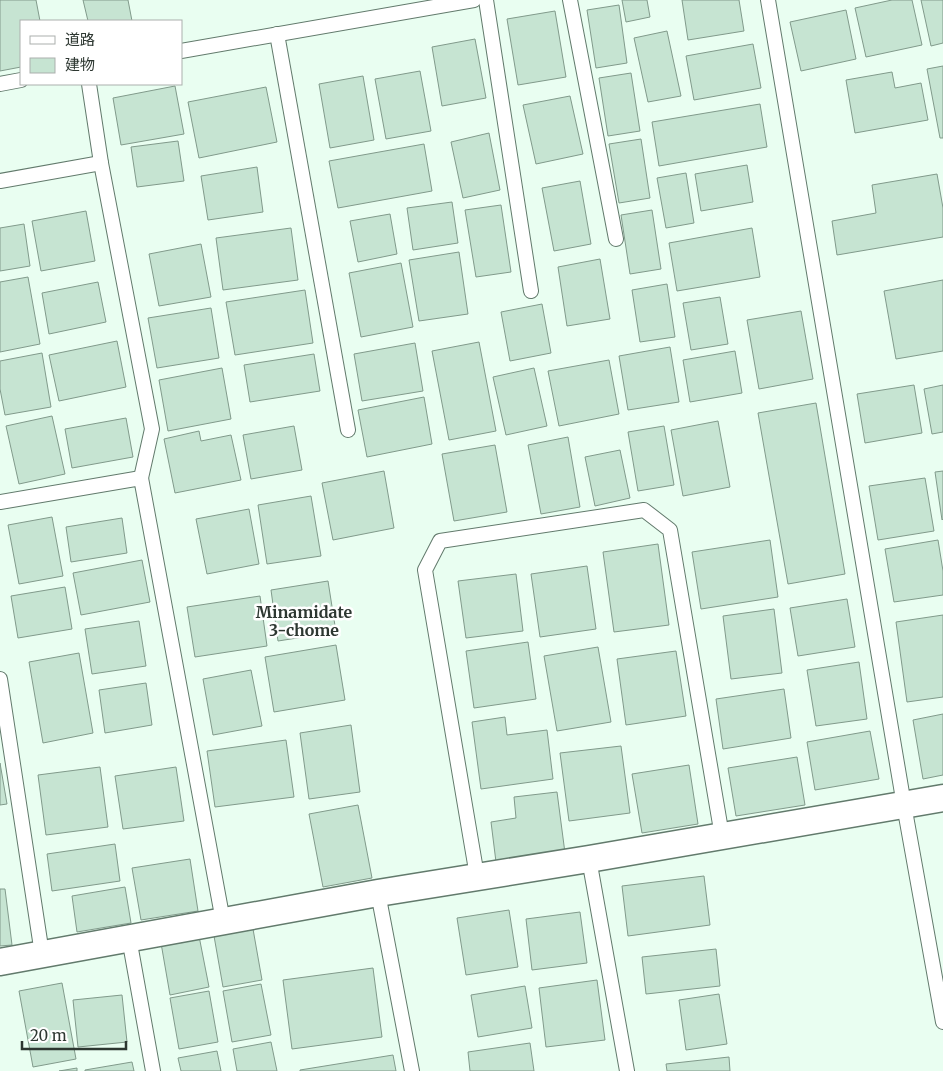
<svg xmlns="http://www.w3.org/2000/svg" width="943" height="1071" font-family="Merriweather,'Noto Sans JP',serif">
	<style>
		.building { fill: #c6e4d2; stroke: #819a8b }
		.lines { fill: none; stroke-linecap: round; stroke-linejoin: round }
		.service-casing { stroke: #627a6c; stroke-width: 16 }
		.minor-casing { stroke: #627a6c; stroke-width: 29 }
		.service { stroke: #fff; stroke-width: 14 }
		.minor { stroke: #fff; stroke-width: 26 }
		.labels { text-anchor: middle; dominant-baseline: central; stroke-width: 5; stroke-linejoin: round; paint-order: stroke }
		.neighbourhood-label { font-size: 16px; font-weight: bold; fill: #2d3731; stroke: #fff }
	</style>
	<rect width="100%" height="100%" fill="#e9fef1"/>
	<g class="building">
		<path d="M0,0H36L40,21H21V67L0,71Z"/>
		<path d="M83,0H128L132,21H88Z"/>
		<path d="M622,0H647L650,17L626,22Z"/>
		<path d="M682,0H739L744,31L688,40Z"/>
		<path d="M892,0H912L922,45L866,57L855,8Z"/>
		<path d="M921,0H943V43L931,46Z"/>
		<path d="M619,5L627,63L596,68L587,10Z"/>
		<path d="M846,10L856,59L801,71L790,22Z"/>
		<path d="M555,11L566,77L518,85L507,19Z"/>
		<path d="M667,31L681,96L648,102L634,38Z"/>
		<path d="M475,39L486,98L442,106L432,47Z"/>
		<path d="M753,44L761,88L694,100L686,56Z"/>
		<path d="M943,66V138H940L927,69Z"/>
		<path d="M420,71L431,131L386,139L375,79Z"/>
		<path d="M892,72L895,88L921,83L928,120L855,133L846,80Z"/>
		<path d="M631,73L640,131L608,136L599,78Z"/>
		<path d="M363,76L374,140L330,148L319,84Z"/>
		<path d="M175,86L184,134L121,145L113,98Z"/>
		<path d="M266,87L277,142L199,158L188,102Z"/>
		<path d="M570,96L583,154L536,164L523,105Z"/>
		<path d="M760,104L767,147L659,166L652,122Z"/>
		<path d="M489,133L500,190L463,198L451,142Z"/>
		<path d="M641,139L650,198L619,203L609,144Z"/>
		<path d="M178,141L184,181L137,187L131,147Z"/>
		<path d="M424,144L432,191L338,208L329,161Z"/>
		<path d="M747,165L753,202L701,211L695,174Z"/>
		<path d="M257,167L263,212L208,220L201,176Z"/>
		<path d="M686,173L694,223L666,228L657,178Z"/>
		<path d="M937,174L943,208V237L837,255L832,221L876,213L872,185Z"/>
		<path d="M580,181L591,244L554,251L542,188Z"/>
		<path d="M452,202L458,243L413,250L407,208Z"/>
		<path d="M501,205L511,272L476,277L465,210Z"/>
		<path d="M652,210L661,269L630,274L621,215Z"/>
		<path d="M86,211L95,261L41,271L32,221Z"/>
		<path d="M390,214L397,254L358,262L350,221Z"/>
		<path d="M24,224L30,266L0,271V228Z"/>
		<path d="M291,228L298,280L223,290L216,238Z"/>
		<path d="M752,228L760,277L677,291L669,243Z"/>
		<path d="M201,244L211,297L159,306L149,254Z"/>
		<path d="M459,252L468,314L419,321L409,260Z"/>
		<path d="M600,259L610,319L567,326L558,267Z"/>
		<path d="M401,263L413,327L361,337L349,273Z"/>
		<path d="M28,277L40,344L0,352V282Z"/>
		<path d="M943,280V351L896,359L884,291Z"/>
		<path d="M98,282L106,322L49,334L42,293Z"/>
		<path d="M667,284L675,337L640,342L632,290Z"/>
		<path d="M305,290L313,343L235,355L226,302Z"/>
		<path d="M720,297L728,344L691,350L683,303Z"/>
		<path d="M542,304L551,353L510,361L501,312Z"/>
		<path d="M211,308L219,358L157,368L148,318Z"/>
		<path d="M801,311L813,379L759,389L747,320Z"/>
		<path d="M117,341L126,387L59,401L49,355Z"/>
		<path d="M479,342L496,431L449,440L432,351Z"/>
		<path d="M415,343L423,391L362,401L354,354Z"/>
		<path d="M670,347L679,402L628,410L619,356Z"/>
		<path d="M735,351L742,393L690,402L683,360Z"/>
		<path d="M42,353L51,407L5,415L0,389V361Z"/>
		<path d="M314,354L320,391L250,402L244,365Z"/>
		<path d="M609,360L619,414L559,426L548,371Z"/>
		<path d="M222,368L231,419L168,431L159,380Z"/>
		<path d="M534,368L547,426L506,435L493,377Z"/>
		<path d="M914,385L922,433L865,443L857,394Z"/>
		<path d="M943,385V432L932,434L924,389Z"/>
		<path d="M424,397L432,444L367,457L358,410Z"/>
		<path d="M816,403L845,574L788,584L758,413Z"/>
		<path d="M52,416L65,474L19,484L6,426Z"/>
		<path d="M126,418L133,457L72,468L65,429Z"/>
		<path d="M718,421L730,487L683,496L671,430Z"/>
		<path d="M294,426L302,470L251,479L243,435Z"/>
		<path d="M664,426L674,485L638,491L628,432Z"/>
		<path d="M199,431L201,441L231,435L241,480L175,493L164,439Z"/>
		<path d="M568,437L580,507L541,514L528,445Z"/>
		<path d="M495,445L507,512L454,521L442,454Z"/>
		<path d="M620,450L630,498L595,506L585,457Z"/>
		<path d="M384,471L394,528L333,540L322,483Z"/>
		<path d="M943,471V519L942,520L935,472Z"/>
		<path d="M925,478L934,531L878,540L869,486Z"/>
		<path d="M311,496L321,556L267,564L258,505Z"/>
		<path d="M249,509L259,564L207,574L196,519Z"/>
		<path d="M52,517L63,576L19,584L8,525Z"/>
		<path d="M122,518L127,553L71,562L66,527Z"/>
		<path d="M770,540L778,597L701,609L692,552Z"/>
		<path d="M938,540L943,571V595L894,602L885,549Z"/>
		<path d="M658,544L669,625L614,632L603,552Z"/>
		<path d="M142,560L150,602L81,615L73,573Z"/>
		<path d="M587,566L596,629L540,637L531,574Z"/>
		<path d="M516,574L523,631L466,638L458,581Z"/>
		<path d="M328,581L336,632L278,641L271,590Z"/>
		<path d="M65,587L72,629L18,638L11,596Z"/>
		<path d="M260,596L267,646L195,657L187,607Z"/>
		<path d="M847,599L855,647L798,656L790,608Z"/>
		<path d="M774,609L782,673L731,679L723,616Z"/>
		<path d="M943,615V697L907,702L896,622Z"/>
		<path d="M139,621L146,666L92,674L85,629Z"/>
		<path d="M528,642L536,699L474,708L466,651Z"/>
		<path d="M336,645L345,700L274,712L265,657Z"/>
		<path d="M598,647L611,722L557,731L544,656Z"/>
		<path d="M676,651L686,716L626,725L617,659Z"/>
		<path d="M79,653L93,733L43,743L29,662Z"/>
		<path d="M859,662L867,719L816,726L807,670Z"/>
		<path d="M251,670L262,726L213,735L203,679Z"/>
		<path d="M146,683L152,725L105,733L99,690Z"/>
		<path d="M784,689L791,738L723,749L716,699Z"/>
		<path d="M943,714V775L923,779L913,720Z"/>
		<path d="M505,717L507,735L547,730L553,779L481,789L472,722Z"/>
		<path d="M351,725L360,792L309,799L300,733Z"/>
		<path d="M870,731L879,779L815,790L807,742Z"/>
		<path d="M286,740L294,797L215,807L207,751Z"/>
		<path d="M621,746L630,813L569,821L560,753Z"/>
		<path d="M797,757L805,805L736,816L728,768Z"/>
		<path d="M0,763L7,804L0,805Z"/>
		<path d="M689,765L698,824L642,833L632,774Z"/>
		<path d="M100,767L108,827L46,835L38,775Z"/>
		<path d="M176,767L184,821L123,829L115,776Z"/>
		<path d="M557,792L565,853L496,862L491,822L516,818L514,797Z"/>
		<path d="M358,805L372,878L323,887L309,814Z"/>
		<path d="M115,844L120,881L52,891L47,854Z"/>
		<path d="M190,859L198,911L141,920L132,868Z"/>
		<path d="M704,876L710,925L628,936L622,886Z"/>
		<path d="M125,887L131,923L77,932L72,896Z"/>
		<path d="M0,889H5L12,945L0,946Z"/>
		<path d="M509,910L518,967L466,975L457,918Z"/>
		<path d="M580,912L587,963L532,970L526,919Z"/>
		<path d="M253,929L262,980L223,987L214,936Z"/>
		<path d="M199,936L209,987L170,995L161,943Z"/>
		<path d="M716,949L720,986L646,994L642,957Z"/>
		<path d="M373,968L382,1037L292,1049L283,980Z"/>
		<path d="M597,980L605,1040L546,1047L539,988Z"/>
		<path d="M62,983L76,1059L33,1067L19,991Z"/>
		<path d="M261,984L271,1035L232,1042L223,991Z"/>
		<path d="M525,986L532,1028L478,1037L471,995Z"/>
		<path d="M209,991L218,1042L179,1049L170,998Z"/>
		<path d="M719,994L727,1044L686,1050L679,1000Z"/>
		<path d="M122,995L127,1042L78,1047L73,1000Z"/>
		<path d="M271,1042L277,1071H237L233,1049Z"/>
		<path d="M530,1043L534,1071H470L468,1052Z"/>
		<path d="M217,1051L221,1071H181L178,1058Z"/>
		<path d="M393,1055L396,1071H300V1070Z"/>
		<path d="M729,1057L730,1071H667L666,1064Z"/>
		<path d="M132,1062L134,1071H85V1070Z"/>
		<path d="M77,1068V1071H59Z"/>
	</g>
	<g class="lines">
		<defs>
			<g id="service">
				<path d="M486,0L531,291"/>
				<path d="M570,0L616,239"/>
				<path d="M768,0L904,805L943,1022"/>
				<path d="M277,34L348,430"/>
				<path d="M181,51L474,0"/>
				<path d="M0,84L21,80"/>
				<path d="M89,84L101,163L152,429L141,478"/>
				<path d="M0,181L101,163"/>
				<path d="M0,502L141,478L223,921"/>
				<path d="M0,679L42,954"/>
				<path d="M589,859L627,1071"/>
				<path d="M477,876L425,570L440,541L644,510L670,530L722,836"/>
				<path d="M378,893L412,1071"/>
				<path d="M129,938L153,1071"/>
			</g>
			<path id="minor" d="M0,962L378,893L589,859L943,798"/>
		</defs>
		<use href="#service" class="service-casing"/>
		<use href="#minor" class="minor-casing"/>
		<use href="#service" class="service"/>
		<use href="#minor" class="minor"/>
	</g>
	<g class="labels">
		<g class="neighbourhood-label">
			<text x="304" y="612">Minamidate<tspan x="304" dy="18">3-chome</tspan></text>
		</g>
	</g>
	<rect x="20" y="20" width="162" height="65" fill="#ffffff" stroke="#abafad"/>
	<rect x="30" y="36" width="25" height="8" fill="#ffffff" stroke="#abafad"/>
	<text x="65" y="45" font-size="15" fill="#2d3731">道路</text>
	<rect x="30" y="58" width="25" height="15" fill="#c6e4d2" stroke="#abafad"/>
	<text x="65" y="70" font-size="15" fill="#2d3731">建物</text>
	<path d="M22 1041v8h104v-8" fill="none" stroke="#2d3731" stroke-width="2.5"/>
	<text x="30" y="1041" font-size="15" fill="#2d3731" stroke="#ffffff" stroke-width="4" paint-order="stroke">20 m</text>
</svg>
